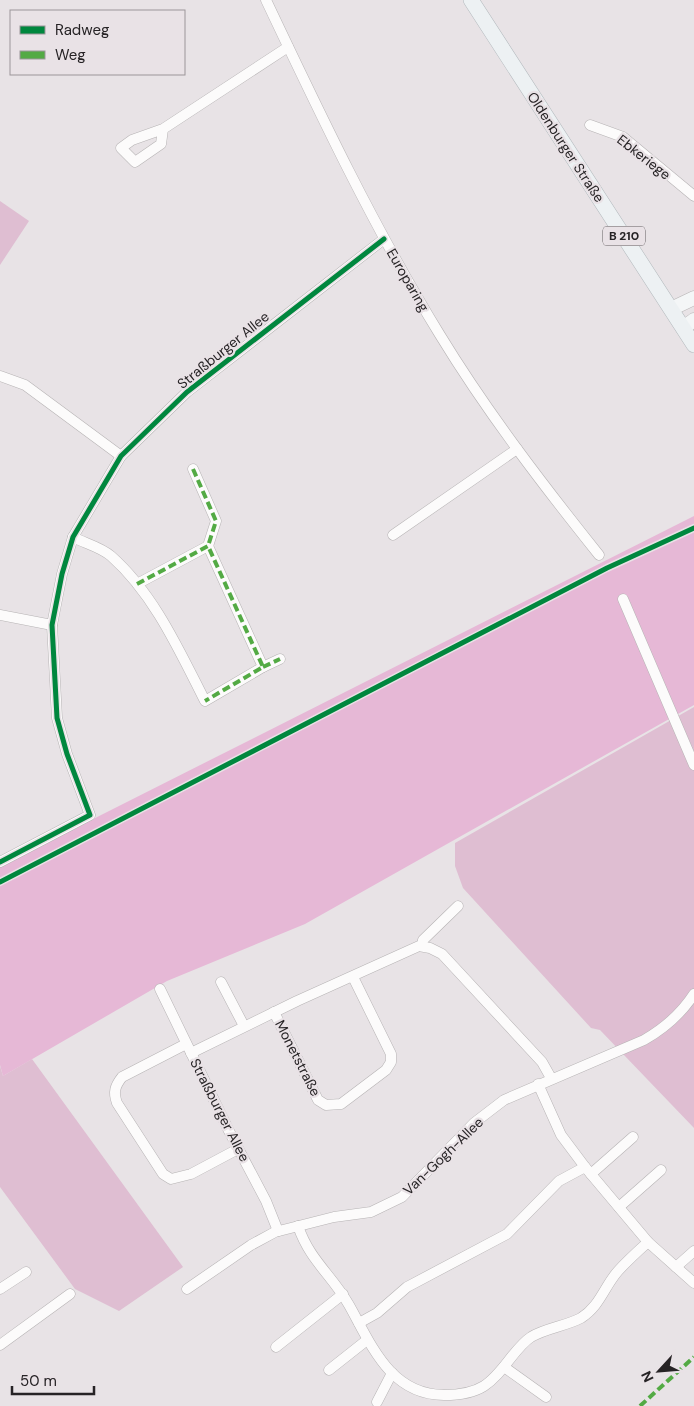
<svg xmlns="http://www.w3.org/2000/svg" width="694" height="1406" font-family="'DM Sans',sans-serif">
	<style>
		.green { fill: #dfbed2 }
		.forest { fill: #e6b8d6 }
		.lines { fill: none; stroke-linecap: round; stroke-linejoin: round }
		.street-casing { stroke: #b6b3b4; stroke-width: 11 }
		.secondary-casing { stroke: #b6b3b4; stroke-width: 15 }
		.primary-casing { stroke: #b2b8bc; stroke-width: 16 }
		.street { stroke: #fcfbfb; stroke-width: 10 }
		.secondary { stroke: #f4f6f7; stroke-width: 14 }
		.primary { stroke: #edf1f3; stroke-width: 15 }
		.quiet { stroke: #53aa44; stroke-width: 4; stroke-dasharray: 8 4; stroke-linecap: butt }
		.cycleway-casing { stroke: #e9e2e6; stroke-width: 8 }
		.cycleway { stroke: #00873e; stroke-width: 5 }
		.labels { text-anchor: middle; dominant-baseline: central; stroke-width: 4.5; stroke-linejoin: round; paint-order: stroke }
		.shield { fill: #e9e2e6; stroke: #605c5f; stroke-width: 1 }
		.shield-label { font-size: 12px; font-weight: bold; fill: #262325 }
		.street-label { font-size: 14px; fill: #262325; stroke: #e9e2e6 }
	</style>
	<rect width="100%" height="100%" fill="#e8e3e6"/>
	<g class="green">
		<path d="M0,201L29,221L0,265Z"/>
		<path d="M694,707V1128L600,1030L591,1028L463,888L455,866V843Z"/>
		<path d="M32,1059L183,1267L119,1311L75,1289L0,1187V1066L3,1076Z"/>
	</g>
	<path class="forest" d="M694,516V705L305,924L167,981L3,1076L0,1065V866Z"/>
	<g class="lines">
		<defs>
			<g id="street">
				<path d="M266,0C320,114 374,228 440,335C487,412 543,485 599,555"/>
				<path d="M590,125L623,137L694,196"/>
				<path d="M163,129L161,144L135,162L121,148L132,140L163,129L288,47"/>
				<path d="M0,376L25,385L121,456"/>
				<path d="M193,469L216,521L208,546"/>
				<path d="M393,535L517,449"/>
				<path d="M73,537C84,543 101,547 111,556C154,594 179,650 205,701L263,667L208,546L137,584"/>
				<path d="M623,599L694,765"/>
				<path d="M0,615L52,625"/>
				<path d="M263,667L280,659"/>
				<path d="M0,862L90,815L67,754L57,718L52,625L62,574L73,537L121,456L187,392L384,239"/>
				<path d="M422,946L423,940L458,906"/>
				<path d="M221,982L244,1026"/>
				<path d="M160,989L229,1131L266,1201L278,1231"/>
				<path d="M274,1012L318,1100L326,1105L341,1104L386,1070L391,1062V1054L353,977"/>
				<path d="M186,1044L122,1077C115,1086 113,1092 117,1103L163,1174L171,1179L191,1174L238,1149"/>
				<path d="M191,1053L297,1001L419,946L430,948L442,954L542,1062L551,1078"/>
				<path d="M538,1084L561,1135L585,1167L648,1242L694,1283"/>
				<path d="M591,1174L633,1137"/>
				<path d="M619,1207L661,1170"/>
				<path d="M298,1226C310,1261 332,1275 349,1305C371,1344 390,1395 444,1395C457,1395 473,1393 484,1386C503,1374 514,1348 531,1337C546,1328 566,1326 581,1318C600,1306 604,1287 618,1271C627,1261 638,1251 648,1242"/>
				<path d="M676,1267L694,1251"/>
				<path d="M0,1289L26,1272"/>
				<path d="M187,1289L251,1245L275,1232L334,1217L371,1212L402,1197L474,1123L504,1100L644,1040C665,1028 681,1014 694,994"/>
				<path d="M359,1323L377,1313L407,1287L507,1234L559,1181L585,1167"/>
				<path d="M0,1345L70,1294"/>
				<path d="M276,1347L343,1294"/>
				<path d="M504,1367L546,1397"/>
				<path d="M329,1370L367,1340"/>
				<path d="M377,1402L392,1373"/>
			</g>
			<g id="secondary">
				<path d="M671,309L694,298"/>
				<path d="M683,328L694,320"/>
			</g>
			<path id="primary" d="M471,0L694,345"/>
		</defs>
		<use href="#street" class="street-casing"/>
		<use href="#secondary" class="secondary-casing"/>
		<use href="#primary" class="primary-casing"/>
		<use href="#street" class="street"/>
		<use href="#secondary" class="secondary"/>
		<use href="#primary" class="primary"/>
		<g class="quiet">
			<path d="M193,469L216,521L208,546"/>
			<path d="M137,584L208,546L263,667L205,701"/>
			<path d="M263,667L280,659"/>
			<path d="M640,1406L694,1357"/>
		</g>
		<defs>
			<g id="cycleway">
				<path d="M0,862L90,815L67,754L57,718L52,625L62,574L73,537L121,456L187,392L384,239"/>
				<path d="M0,882L607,568L694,528"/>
			</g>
		</defs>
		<use href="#cycleway" class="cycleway-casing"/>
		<use href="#cycleway" class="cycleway"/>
	</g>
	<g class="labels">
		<rect class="shield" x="603" y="226.5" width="42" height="19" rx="4"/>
		<g class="shield-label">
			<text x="624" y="236">B 210</text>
		</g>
		<g class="street-label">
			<text transform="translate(566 147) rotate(57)">Oldenburger Straße</text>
			<text transform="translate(644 157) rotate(38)">Ebkeriege</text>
			<text transform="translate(408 280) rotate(60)">Europaring</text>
			<text transform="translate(223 350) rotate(-39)">Straßburger Allee</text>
			<text transform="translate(298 1058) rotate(63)">Monetstraße</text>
			<text transform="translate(220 1110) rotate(63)">Straßburger Allee</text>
			<text transform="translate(443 1156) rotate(-44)">Van-Gogh-Allee</text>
		</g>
	</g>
	<rect x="10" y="10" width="175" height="65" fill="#e9e2e6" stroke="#9b9699"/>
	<rect x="20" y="26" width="25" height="8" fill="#00873e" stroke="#9b9699"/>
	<text x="55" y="35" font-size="15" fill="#262325">Radweg</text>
	<rect x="20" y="51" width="25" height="8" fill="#53aa44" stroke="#9b9699"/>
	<text x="55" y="60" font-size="15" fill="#262325">Weg</text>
	<g transform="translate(659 1371) rotate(244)" stroke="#e9e2e6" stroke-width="4" paint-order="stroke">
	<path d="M0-4L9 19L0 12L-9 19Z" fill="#262325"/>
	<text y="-8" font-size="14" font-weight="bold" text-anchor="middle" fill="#262325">N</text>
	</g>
	<path d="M12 1386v8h82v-8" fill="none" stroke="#262325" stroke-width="2.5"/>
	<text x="20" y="1386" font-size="15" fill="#262325" stroke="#e9e2e6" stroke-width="4" paint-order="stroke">50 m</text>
</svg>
